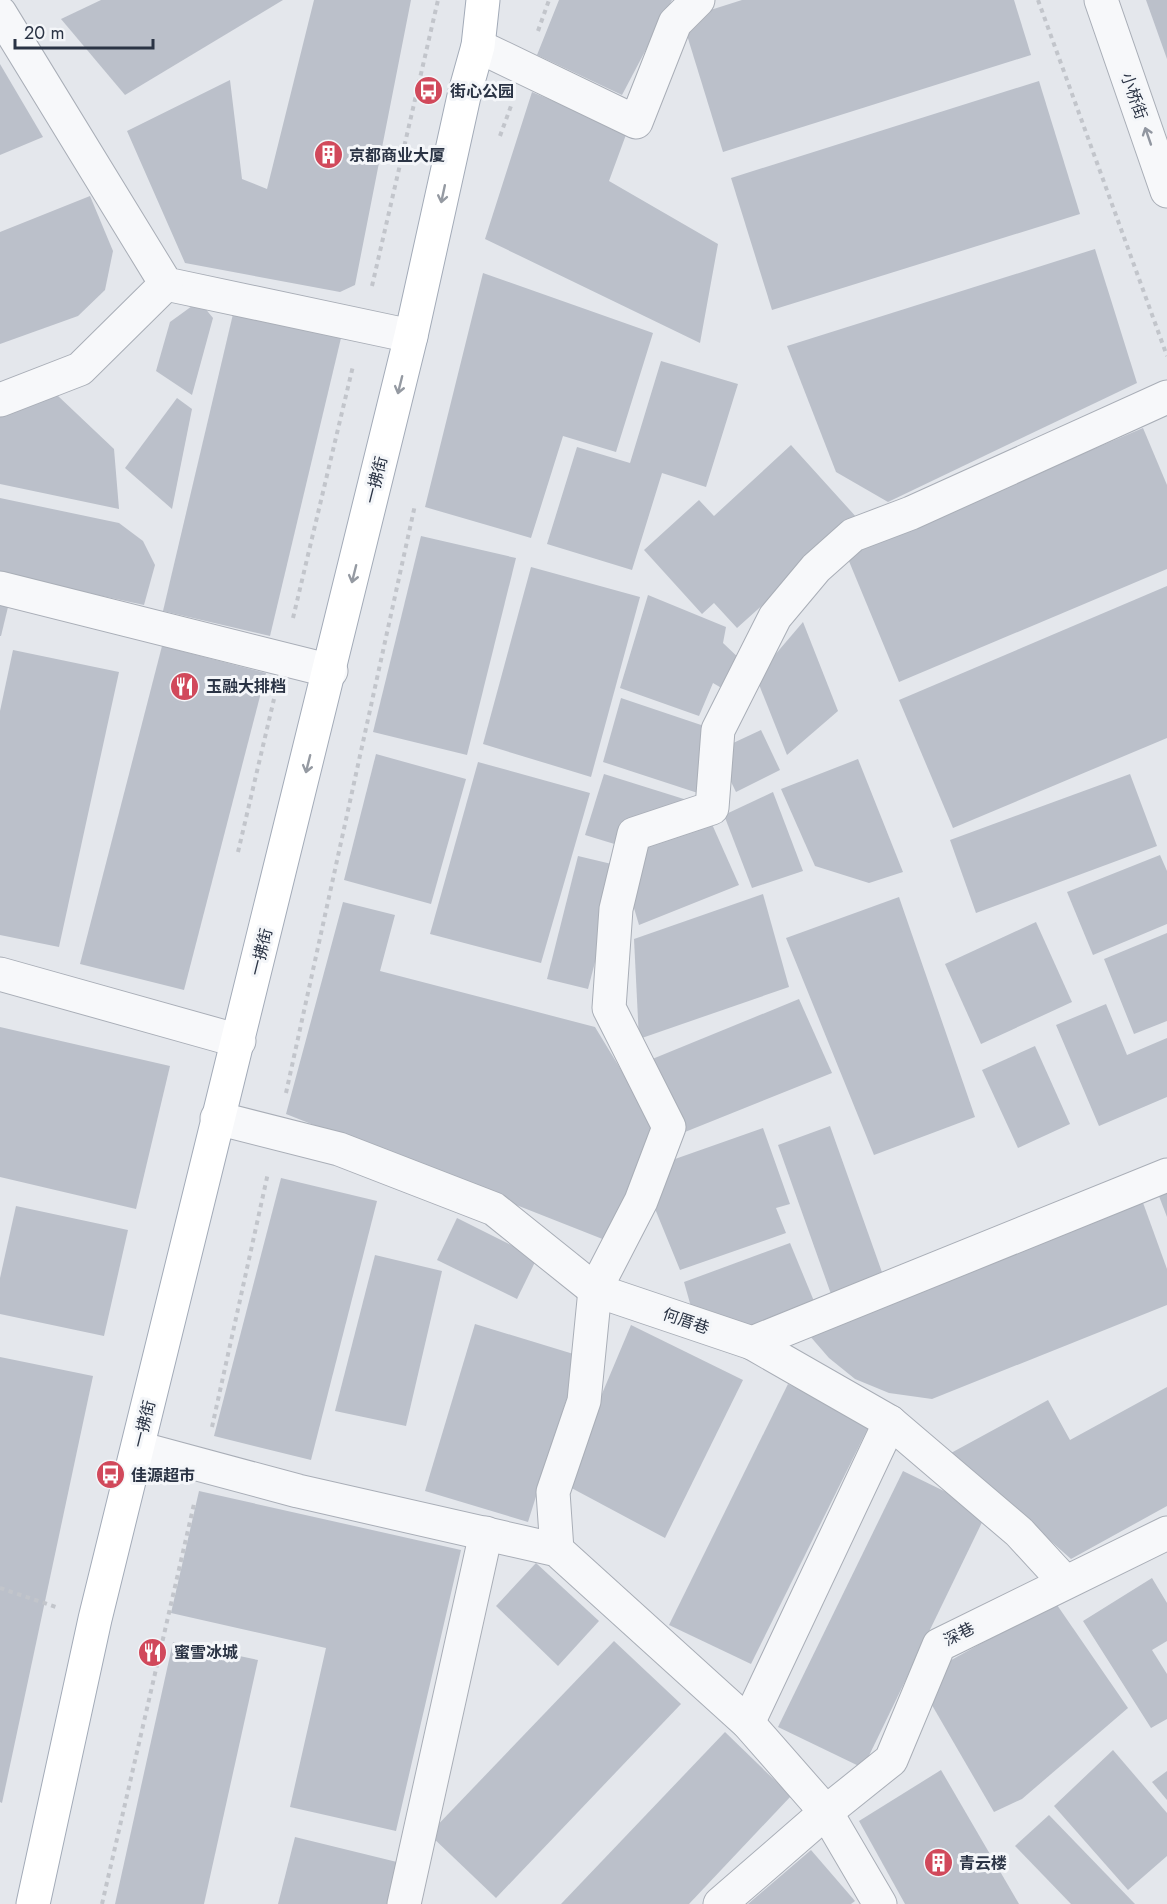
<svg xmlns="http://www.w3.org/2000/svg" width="1167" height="1904" font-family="Jost,'Noto Sans SC',sans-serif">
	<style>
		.building { fill: #bbc0ca }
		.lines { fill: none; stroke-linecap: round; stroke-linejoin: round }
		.minor-casing { stroke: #a9aeb7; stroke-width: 35 }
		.major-casing { stroke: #a3abb8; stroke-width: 35 }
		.path { stroke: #c2c5cb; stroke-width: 4; stroke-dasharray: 4.5 4.5; stroke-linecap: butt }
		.minor { stroke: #f7f8fa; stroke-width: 33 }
		.major { stroke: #fff; stroke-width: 33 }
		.oneway { stroke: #9196a0 }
		.oneway2 { stroke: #959aa2 }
		.labels { text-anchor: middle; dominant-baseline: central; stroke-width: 6; stroke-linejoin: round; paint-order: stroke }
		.poi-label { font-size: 16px; font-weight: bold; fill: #2b3445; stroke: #f4f6f9; text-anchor: start }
		.street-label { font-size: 16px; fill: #2b3445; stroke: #f4f6f9 }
	</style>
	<rect width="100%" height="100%" fill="#e4e7ec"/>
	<g class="building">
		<path d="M101,0H283L125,95L61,19Z"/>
		<path d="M314,0H411L355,285L340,292L185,263L127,131L230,80L242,179L267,189Z"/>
		<path d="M559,0H672L622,95L537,55Z"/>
		<path d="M742,0H1014L1031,55L723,152L682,19Z"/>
		<path d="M1146,0H1167V59Z"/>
		<path d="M0,64L43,137L0,155Z"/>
		<path d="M1039,81L1080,214L772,310L731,178Z"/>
		<path d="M532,92L627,132L609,181L718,244L700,343L485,239Z"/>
		<path d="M90,196L113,251L105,290L78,316L0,344V232Z"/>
		<path d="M1095,249L1137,383L888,502L836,472L787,346Z"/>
		<path d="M483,273L653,333L616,452L563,436L531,538L425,507Z"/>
		<path d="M199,301L213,318L192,395L156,371L170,322Z"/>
		<path d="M233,314L341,338L270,636L163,611Z"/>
		<path d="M661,361L738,384L706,487L662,473L632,570L547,544L577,447L630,463Z"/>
		<path d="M57,395L114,449L119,509L0,484V417Z"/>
		<path d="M177,398L192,409L172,509L125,468Z"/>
		<path d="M1143,428L1167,485V569L899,682L846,554Z"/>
		<path d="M791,445L858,519L737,628L714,603L702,614L644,550L699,500L714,516Z"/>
		<path d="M0,498L119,523L143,541L155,565L144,605L0,574Z"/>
		<path d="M421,536L516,558L467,755L373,732Z"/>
		<path d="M531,567L640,597L591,777L483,744Z"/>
		<path d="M1167,586V738L953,828L899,700Z"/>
		<path d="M648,595L726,627L723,643L743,662L730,693L713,683L699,716L620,688Z"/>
		<path d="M0,605L8,607L1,636H0Z"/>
		<path d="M803,622L838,711L787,755L756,677Z"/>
		<path d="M162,646L266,673L184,990L80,964Z"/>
		<path d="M13,650L119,672L59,947L0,935V711Z"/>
		<path d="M621,698L713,729L707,796L603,762Z"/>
		<path d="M761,730L780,770L736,792L716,751Z"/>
		<path d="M376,754L466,779L431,904L344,880Z"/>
		<path d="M858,759L903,872L869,883L815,866L781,789Z"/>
		<path d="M478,762L590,793L541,963L430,934Z"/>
		<path d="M604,774L703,805L621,846L585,835Z"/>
		<path d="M1130,774L1157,846L976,913L950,840Z"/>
		<path d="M773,792L803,871L752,888L724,815Z"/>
		<path d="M711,822L739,885L639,925L626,881L639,848Z"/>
		<path d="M1160,855L1167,871V924L1093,955L1067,892Z"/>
		<path d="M578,856L620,866L588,989L547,979Z"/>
		<path d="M763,894L789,987L639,1039L634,939Z"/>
		<path d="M899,897L975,1117L874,1155L786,938Z"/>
		<path d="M343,902L395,915L380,971L595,1027L657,1129L605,1240L286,1114Z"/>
		<path d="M1036,922L1072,1002L981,1044L945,964Z"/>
		<path d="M1167,933V1021L1134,1034L1104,959Z"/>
		<path d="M799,999L832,1073L685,1132L645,1062Z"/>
		<path d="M1106,1004L1127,1055L1167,1038V1097L1099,1126L1056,1025Z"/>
		<path d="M0,1027L170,1066L136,1209L0,1177Z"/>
		<path d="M1035,1046L1070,1124L1018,1148L982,1070Z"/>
		<path d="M830,1126L883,1275L831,1294L778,1145Z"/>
		<path d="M763,1128L790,1204L776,1208L786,1233L680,1270L651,1199L675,1159Z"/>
		<path d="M281,1178L377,1201L311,1460L214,1436Z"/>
		<path d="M1167,1187V1217L1157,1191Z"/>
		<path d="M1142,1200L1167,1269V1305L932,1399L889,1393L855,1379L829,1358L809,1335Z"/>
		<path d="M16,1206L128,1230L104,1336L0,1314V1278Z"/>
		<path d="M457,1218L537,1258L517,1299L437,1260Z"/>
		<path d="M790,1243L816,1306L749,1330L693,1314L684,1282Z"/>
		<path d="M375,1255L442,1271L406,1426L335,1411Z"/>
		<path d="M475,1324L580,1356L528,1522L425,1491Z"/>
		<path d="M631,1325L743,1380L665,1538L564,1484Z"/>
		<path d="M0,1357L93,1376L2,1803L0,1802Z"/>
		<path d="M788,1384L870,1424L751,1664L669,1625Z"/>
		<path d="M1167,1387V1506L1071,1559L951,1453L1048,1400L1070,1440Z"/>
		<path d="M903,1471L987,1512L863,1768L778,1727Z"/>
		<path d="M199,1491L461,1550L396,1831L290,1807L326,1648L171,1613Z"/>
		<path d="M536,1563L599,1621L558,1666L496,1606Z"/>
		<path d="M1152,1578L1167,1603V1641L1152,1650L1167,1674V1719L1151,1728L1083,1621Z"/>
		<path d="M1055,1602L1128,1708L1022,1799L994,1812L929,1700L946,1663Z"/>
		<path d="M614,1641L681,1704L496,1898L429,1834Z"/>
		<path d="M173,1642L258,1660L204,1904H115Z"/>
		<path d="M725,1732L791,1796L689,1904H561Z"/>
		<path d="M1113,1750L1167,1813V1856L1128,1890L1054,1806Z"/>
		<path d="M941,1770L1019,1904H905L859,1821Z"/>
		<path d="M1167,1771V1800L1152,1782Z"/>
		<path d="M1049,1815L1135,1904H1071L1015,1846Z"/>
		<path d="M295,1837L401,1863L391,1904H278Z"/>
		<path d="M811,1850L855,1901L851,1904H748Z"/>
	</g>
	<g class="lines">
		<defs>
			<g id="minor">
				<path d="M1101,0L1167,191"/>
				<path d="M0,13L166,284L411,336"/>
				<path d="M478,46L636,122L675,23L698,0"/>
				<path d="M0,400L80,369L166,284"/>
				<path d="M0,588L331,671"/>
				<path d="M0,974L239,1041"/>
				<path d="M217,1118L339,1149L494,1209L595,1290L752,1343L1167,1175"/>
				<path d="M752,1343L890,1422L1019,1532L1065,1582"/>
				<path d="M138,1448L298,1491L557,1550L748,1723L826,1812L880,1904"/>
				<path d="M557,1550L553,1492L584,1401L595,1290L641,1201L669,1127L609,1008L616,909L634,834L712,808L718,730L775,617L816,568L853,535L911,513L1167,397"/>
				<path d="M748,1723L890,1422"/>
				<path d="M404,1904L486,1533"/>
				<path d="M720,1904L826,1812L891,1760L939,1645L1167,1533"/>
			</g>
			<path id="major" d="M33,1904L95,1619L411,336L464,96L478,46L483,0"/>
		</defs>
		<use href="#minor" class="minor-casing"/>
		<use href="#major" class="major-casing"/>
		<g class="path">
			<path d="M1038,0L1167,356"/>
			<path d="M538,31L549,0"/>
			<path d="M500,136L511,106"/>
			<path d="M372,286L438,0"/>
			<path d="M293,618L353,366"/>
			<path d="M238,852L274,699"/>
			<path d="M286,1093L415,505"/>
			<path d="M212,1427L268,1173"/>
			<path d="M0,1588L56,1607"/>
			<path d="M102,1904L194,1504"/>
		</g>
		<use href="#minor" class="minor"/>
		<use href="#major" class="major"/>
	</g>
	<defs><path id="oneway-shaft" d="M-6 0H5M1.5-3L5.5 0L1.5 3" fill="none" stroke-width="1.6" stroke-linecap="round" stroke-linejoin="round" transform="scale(1.5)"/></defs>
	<use class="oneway" href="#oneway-shaft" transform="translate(1148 136) rotate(-109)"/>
	<g class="oneway2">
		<use href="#oneway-shaft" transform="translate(443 194) rotate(102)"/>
		<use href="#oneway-shaft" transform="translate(400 385) rotate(104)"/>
		<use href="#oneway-shaft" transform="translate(354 574) rotate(104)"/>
		<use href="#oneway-shaft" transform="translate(308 764) rotate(104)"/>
	</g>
	<defs>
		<symbol id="bus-disc" viewBox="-11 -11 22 22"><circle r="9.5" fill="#d1495b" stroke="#f4f6f9"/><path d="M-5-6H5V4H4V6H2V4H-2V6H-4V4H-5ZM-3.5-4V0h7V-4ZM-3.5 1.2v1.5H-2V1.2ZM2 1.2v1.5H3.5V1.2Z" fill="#fff"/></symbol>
		<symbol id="building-disc" viewBox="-11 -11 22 22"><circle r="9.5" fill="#d1495b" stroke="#f4f6f9"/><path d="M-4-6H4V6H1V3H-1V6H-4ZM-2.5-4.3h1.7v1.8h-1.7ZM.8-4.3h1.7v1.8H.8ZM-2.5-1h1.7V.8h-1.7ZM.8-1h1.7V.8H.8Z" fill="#fff"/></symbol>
		<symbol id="restaurant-disc" viewBox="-11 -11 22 22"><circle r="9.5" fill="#d1495b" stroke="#f4f6f9"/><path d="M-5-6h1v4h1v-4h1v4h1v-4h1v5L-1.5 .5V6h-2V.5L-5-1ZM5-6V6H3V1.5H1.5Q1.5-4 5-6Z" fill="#fff"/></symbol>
	</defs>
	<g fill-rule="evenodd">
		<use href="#bus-disc" x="412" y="74" width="33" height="33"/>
		<use href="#building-disc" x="312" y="138" width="33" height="33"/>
		<use href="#restaurant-disc" x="168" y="670" width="33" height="33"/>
		<use href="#bus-disc" x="94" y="1458" width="33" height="33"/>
		<use href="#restaurant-disc" x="136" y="1636" width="33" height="33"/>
		<use href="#building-disc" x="922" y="1846" width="33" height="33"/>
	</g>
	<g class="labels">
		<g class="poi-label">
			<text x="450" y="91">街心公园</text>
			<text x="349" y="155">京都商业大厦</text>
			<text x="206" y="686">玉融大排档</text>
			<text x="131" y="1475">佳源超市</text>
			<text x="174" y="1652">蜜雪冰城</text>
			<text x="959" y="1863">青云楼</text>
		</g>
		<g class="street-label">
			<text transform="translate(1134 96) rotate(71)">小桥街</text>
			<text transform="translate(376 480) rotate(-76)">一拂街</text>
			<text transform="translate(261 952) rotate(-76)">一拂街</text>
			<text transform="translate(686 1321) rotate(19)">何厝巷</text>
			<text transform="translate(144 1424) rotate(-76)">一拂街</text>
			<text transform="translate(959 1634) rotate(-27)">深巷</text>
		</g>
	</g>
	<path d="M15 39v9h138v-9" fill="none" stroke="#2b3445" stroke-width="3"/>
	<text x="24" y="39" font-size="18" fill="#2b3445" stroke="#f4f6f9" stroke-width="4.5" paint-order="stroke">20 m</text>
</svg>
